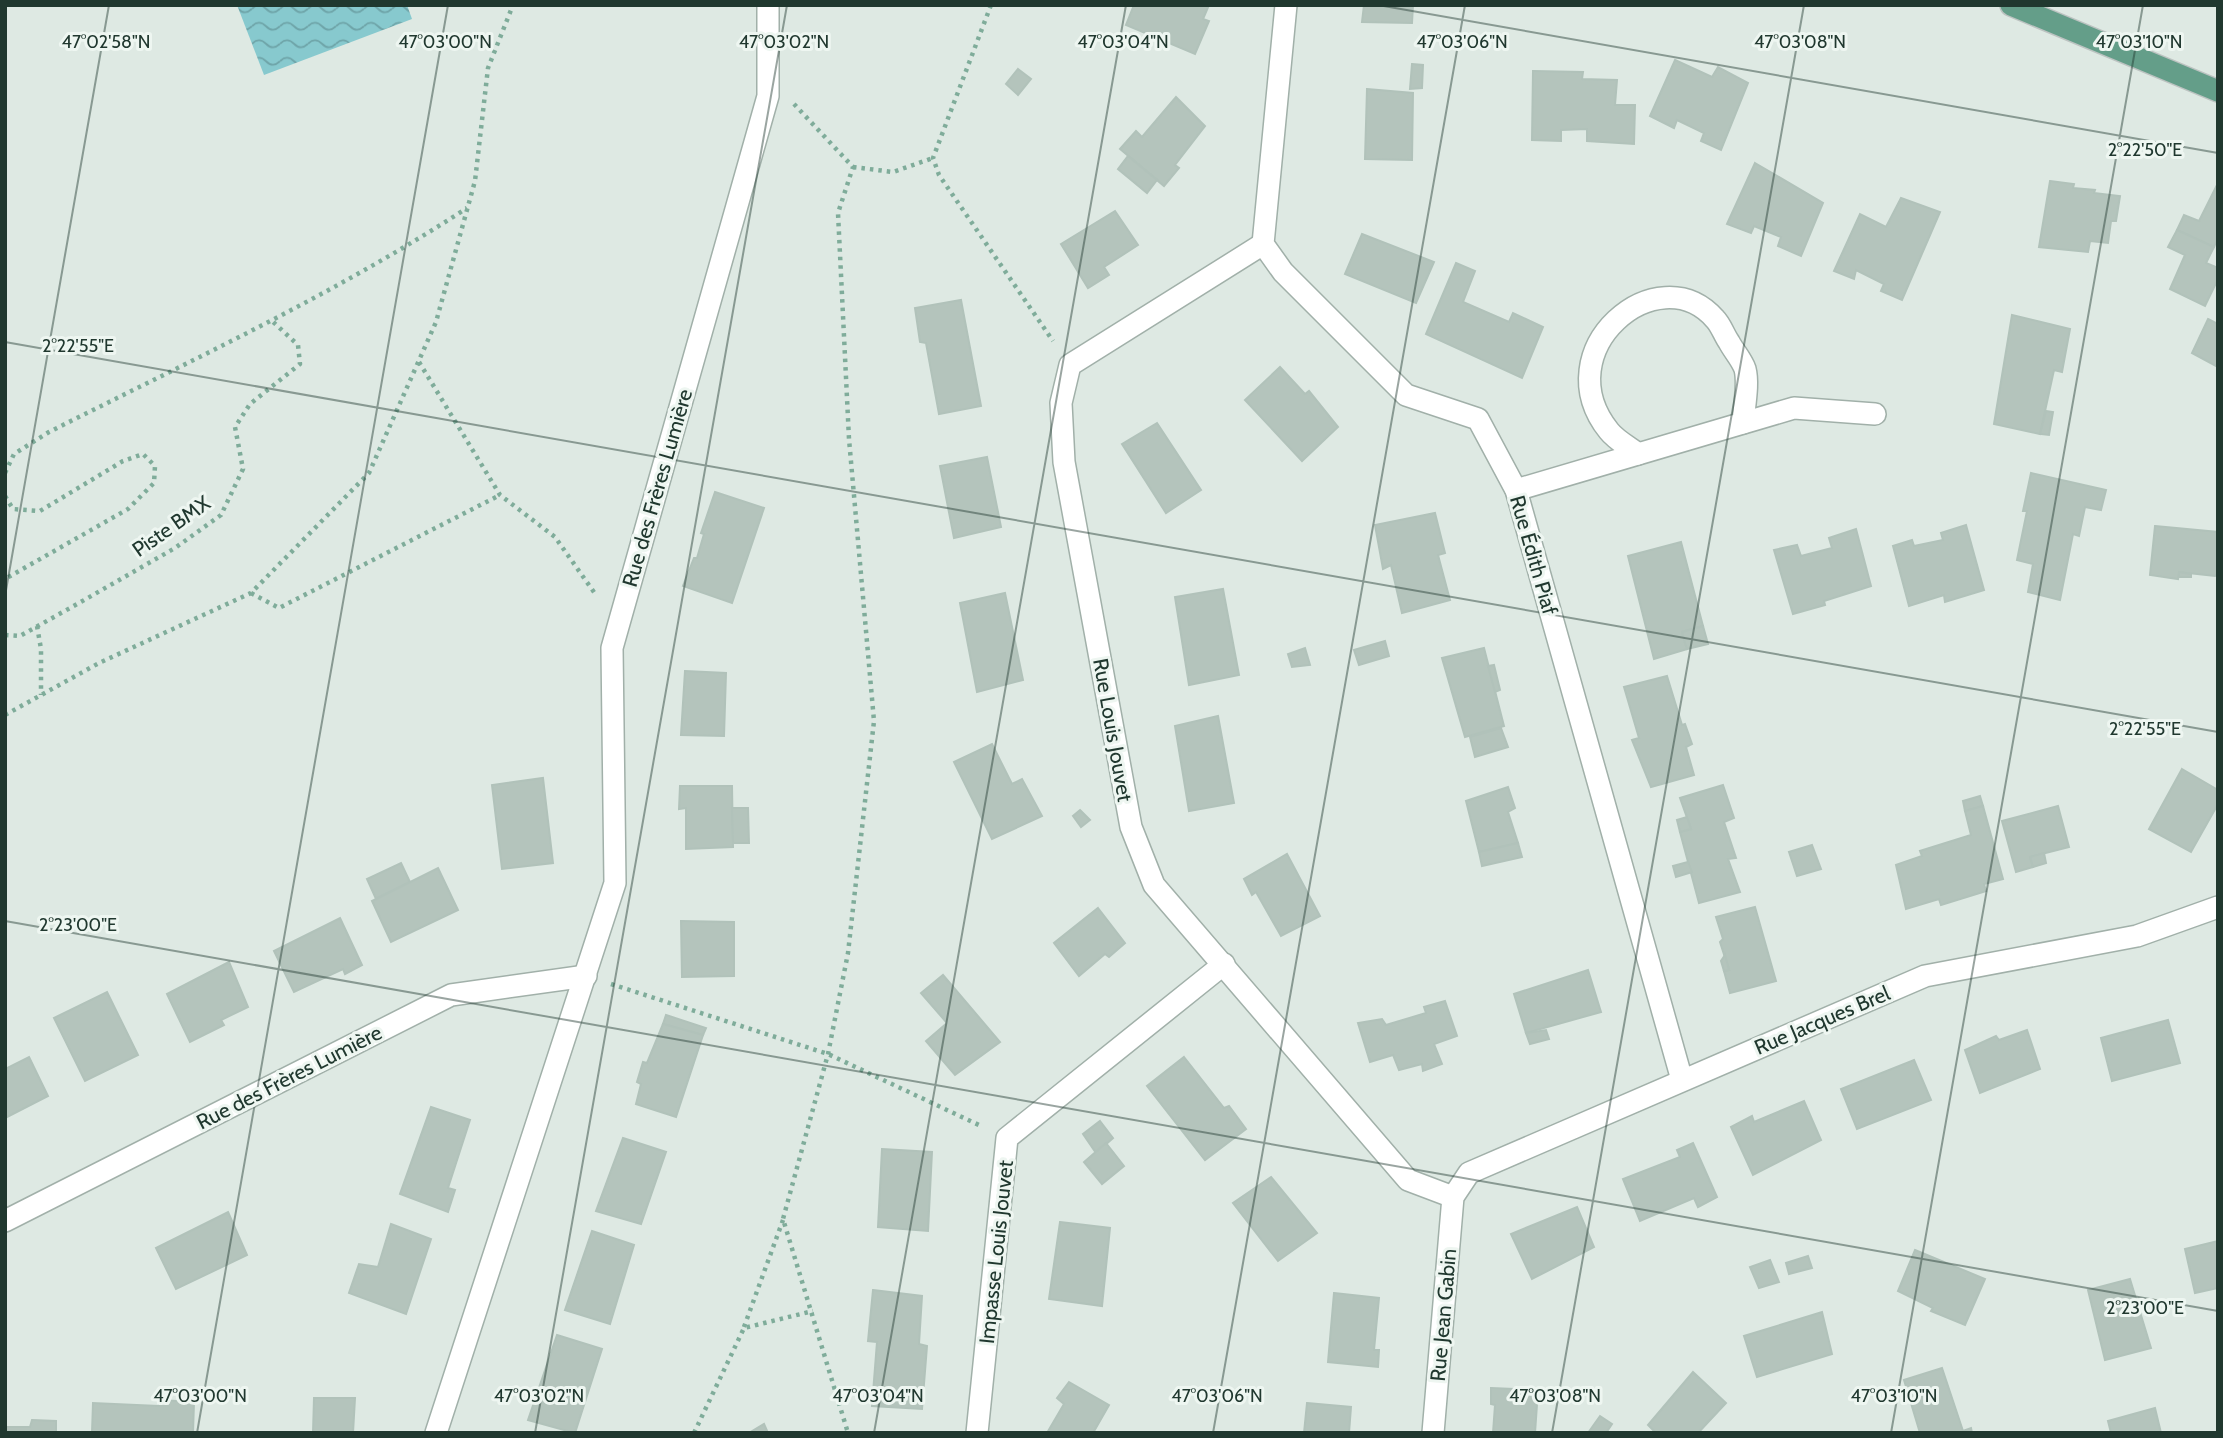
<svg xmlns="http://www.w3.org/2000/svg" width="2223" height="1438" font-family="Cabin,sans-serif">
	<style>
		.water { fill: url(#water-waves) }
		.building { fill: #b4c4bc; stroke: #b1c2ba; stroke-width: 2 }
		.lines { fill: none; stroke-linecap: round; stroke-linejoin: round }
		.minor-casing { stroke: #a1b0a9; stroke-width: 24 }
		.major-casing { stroke: #bcc3c1; stroke-width: 24 }
		.path { stroke: #7fac9a; stroke-width: 4.5; stroke-dasharray: 3.5 5; stroke-linecap: butt }
		.minor { stroke: #fff; stroke-width: 21 }
		.major { stroke: #649e89; stroke-width: 21 }
		.ticks { fill: none; stroke: #20382f; stroke-width: 2; stroke-opacity: 0.45 }
		.labels { text-anchor: middle; dominant-baseline: central; stroke-width: 6; stroke-linejoin: round; paint-order: stroke }
		.street-label { font-size: 21px; fill: #20382f; stroke: #eef6f1 }
		.ticks-label { font-size: 18px; text-anchor: middle; fill: #20382f; stroke: #eef6f1; stroke-width: 6; stroke-linejoin: round; paint-order: stroke }
	</style>
	<defs>
		<pattern id="water-waves" width="16" height="10" patternUnits="userSpaceOnUse" patternTransform="scale(1.75)"><rect width="16" height="10" fill="#87c9ce"/><path d="M0 5q4-4 8 0t8 0" fill="none" stroke="#6ea4a8"/></pattern>
	</defs>
	<rect width="100%" height="100%" fill="#dee9e3"/>
	<path class="water" d="M237,5H407L412,19L264,75Z"/>
	<g class="building">
		<path d="M1134,5H1209L1203,19L1209,21L1195,54L1126,25Z"/>
		<path d="M1364,5H1413L1412,23L1362,22Z"/>
		<path d="M1675,60L1712,77L1718,67L1748,83L1721,150L1701,141L1704,133L1677,120L1674,128L1650,116Z"/>
		<path d="M1412,64L1423,65L1422,88L1410,89Z"/>
		<path d="M1018,69L1031,79L1018,95L1006,84Z"/>
		<path d="M1533,71L1583,72L1582,79L1617,80L1615,105H1635L1634,144L1587,141V129L1561,130V141L1532,140Z"/>
		<path d="M1367,89L1413,93L1412,160L1365,159Z"/>
		<path d="M1176,97L1205,126L1175,165L1179,168L1164,186L1120,149L1136,131L1142,137Z"/>
		<path d="M1128,156L1157,180L1147,193L1118,169Z"/>
		<path d="M1755,163L1823,203L1801,256L1778,246L1781,237L1754,226L1751,233L1727,224Z"/>
		<path d="M2050,181L2074,184L2073,188L2095,190L2094,193L2120,196L2116,221H2111L2108,243L2090,241L2088,252L2039,247Z"/>
		<path d="M2217,185L2218,238L2214,247L2177,230L2184,215L2199,221Z"/>
		<path d="M1901,198L1940,212L1902,300L1881,291L1884,284L1856,270L1854,279L1834,271L1860,214L1886,227Z"/>
		<path d="M1115,211L1138,245L1104,267L1109,275L1088,288L1061,244Z"/>
		<path d="M2177,230L2214,247L2206,263L2218,268V279L2205,306L2170,289L2185,255L2168,247Z"/>
		<path d="M1362,234L1434,262L1416,303L1345,274Z"/>
		<path d="M1456,263L1475,271L1463,302L1509,322L1513,313L1543,327L1522,378L1426,334Z"/>
		<path d="M961,300L981,406L939,414L926,343L920,342L915,308Z"/>
		<path d="M2012,315L2070,329L2062,372L2054,370L2040,434L1994,424Z"/>
		<path d="M2208,319L2218,324V367L2192,353Z"/>
		<path d="M1280,367L1305,394L1309,391L1338,427L1302,461L1245,400Z"/>
		<path d="M2046,411L2053,412L2049,435L2040,434Z"/>
		<path d="M1157,423L1201,490L1166,513L1122,444Z"/>
		<path d="M987,457L1001,527L954,538L940,466Z"/>
		<path d="M2031,473L2106,490L2101,510L2085,507L2079,536L2073,534L2060,600L2028,592L2033,564L2017,560L2027,511H2023Z"/>
		<path d="M715,492L764,508L732,603L683,586L694,558H697L704,534L701,533Z"/>
		<path d="M1435,513L1445,553L1438,555L1450,600L1402,613L1391,565L1383,569L1375,525Z"/>
		<path d="M1966,525L1984,590L1945,602L1944,595L1909,606L1893,546L1912,540L1914,546L1943,540L1941,533Z"/>
		<path d="M2155,526L2218,532V573L2215,576L2179,572L2178,579L2150,575Z"/>
		<path d="M1856,529L1871,586L1824,601L1825,605L1793,614L1774,550L1797,545L1801,556L1832,548L1829,538Z"/>
		<path d="M1681,542L1703,626L1682,632L1687,649L1654,659L1628,556Z"/>
		<path d="M2179,572L2191,574V577H2179Z"/>
		<path d="M1223,589L1239,675L1189,685L1175,597Z"/>
		<path d="M1005,593L1023,680L977,692L960,603Z"/>
		<path d="M1703,626L1708,644L1687,649L1682,632Z"/>
		<path d="M1385,641L1389,656L1359,665L1354,650Z"/>
		<path d="M1305,648L1310,665L1292,667L1288,654Z"/>
		<path d="M1484,648L1504,726L1465,737L1442,658Z"/>
		<path d="M1494,665L1500,690L1495,692L1488,666Z"/>
		<path d="M685,671L726,673L724,736L681,735Z"/>
		<path d="M1667,676L1682,725L1685,724L1692,744L1686,747L1694,775L1651,787L1632,740L1639,738L1624,687Z"/>
		<path d="M1218,716L1234,803L1189,811L1175,726Z"/>
		<path d="M1501,728L1508,747L1475,757L1470,737Z"/>
		<path d="M992,744L1012,784L1022,779L1042,816L992,839L954,762Z"/>
		<path d="M2182,769L2218,790V804L2191,852L2149,829Z"/>
		<path d="M543,778L553,863L502,869L492,785Z"/>
		<path d="M1723,785L1734,818L1724,822L1736,858L1728,859L1740,892L1699,903L1680,832L1691,829L1680,798Z"/>
		<path d="M680,786H732L733,847L686,849V808L679,809Z"/>
		<path d="M1508,787L1515,808L1508,812L1518,843L1479,852L1466,801Z"/>
		<path d="M1980,796L1983,806L1965,811L1963,801Z"/>
		<path d="M1983,806L2003,879L1984,884L1986,891L1941,905L1939,899L1906,909L1896,865L1922,856L1920,851L1971,835L1965,811Z"/>
		<path d="M2058,806L2069,847L2030,857L2033,867L2016,872L2002,821Z"/>
		<path d="M732,808H748L749,843H733Z"/>
		<path d="M1080,810L1090,820L1081,827L1073,816Z"/>
		<path d="M1687,817L1691,829L1680,832L1677,820Z"/>
		<path d="M1518,843L1522,857L1482,866L1479,852Z"/>
		<path d="M1812,845L1821,869L1797,876L1789,852Z"/>
		<path d="M2044,853L2046,863L2033,867L2030,857Z"/>
		<path d="M1287,854L1320,916L1281,936L1256,892L1252,895L1244,879Z"/>
		<path d="M1688,862L1692,872L1676,877L1673,866Z"/>
		<path d="M401,863L410,882L376,899L367,879Z"/>
		<path d="M438,868L458,910L391,942L372,901Z"/>
		<path d="M1755,907L1776,981L1730,993L1724,971L1729,970L1720,942L1723,939L1716,917Z"/>
		<path d="M1098,908L1125,943L1109,957L1105,954L1079,976L1054,943Z"/>
		<path d="M340,918L362,965L345,974L343,969L294,992L274,951Z"/>
		<path d="M681,921L734,922V976L682,977Z"/>
		<path d="M1725,955L1729,970L1724,971L1721,961Z"/>
		<path d="M229,962L248,1007L221,1020L224,1025L190,1042L167,994Z"/>
		<path d="M1588,970L1601,1012L1526,1033L1514,994Z"/>
		<path d="M943,975L1000,1042L955,1075L926,1041L947,1023L921,993Z"/>
		<path d="M107,992L138,1055L85,1081L54,1018Z"/>
		<path d="M1445,1001L1457,1036L1434,1044L1442,1064L1423,1071L1422,1064L1399,1070L1393,1055L1370,1062L1358,1023L1382,1019L1386,1025L1426,1013L1424,1007Z"/>
		<path d="M666,1015L706,1028L703,1035L663,1024Z"/>
		<path d="M2168,1020L2180,1063L2112,1081L2101,1038Z"/>
		<path d="M663,1024L703,1035L676,1117L636,1104L641,1084L637,1082L643,1062L647,1063Z"/>
		<path d="M1546,1030L1549,1039L1530,1044L1526,1033Z"/>
		<path d="M2027,1030L2040,1069L1980,1093L1965,1050L1996,1036L1999,1040Z"/>
		<path d="M29,1057L48,1096L5,1118V1069Z"/>
		<path d="M1184,1057L1224,1108L1229,1106L1246,1129L1205,1160L1147,1086Z"/>
		<path d="M1914,1060L1931,1100L1857,1129L1841,1089Z"/>
		<path d="M1804,1101L1821,1140L1753,1175L1731,1127L1752,1116L1754,1122Z"/>
		<path d="M431,1107L470,1120L448,1188L455,1190L448,1212L400,1194Z"/>
		<path d="M1100,1121L1113,1138L1096,1153L1083,1134Z"/>
		<path d="M623,1138L666,1152L641,1224L596,1211Z"/>
		<path d="M1106,1143L1124,1166L1102,1184L1084,1162Z"/>
		<path d="M1693,1143L1717,1197L1698,1207L1694,1198L1640,1221L1623,1179L1680,1157L1677,1150Z"/>
		<path d="M882,1149L932,1152L928,1231L878,1227Z"/>
		<path d="M1271,1177L1317,1233L1278,1261L1233,1203Z"/>
		<path d="M1577,1207L1594,1247L1532,1279L1511,1234Z"/>
		<path d="M228,1212L247,1255L176,1289L156,1248Z"/>
		<path d="M1060,1222L1110,1228L1102,1306L1049,1299Z"/>
		<path d="M391,1224L431,1239L406,1314L349,1293L359,1264L378,1267Z"/>
		<path d="M592,1231L634,1245L610,1324L565,1310Z"/>
		<path d="M2218,1241V1288L2195,1293L2185,1249Z"/>
		<path d="M1915,1250L1985,1279L1965,1325L1931,1311L1933,1308L1898,1291Z"/>
		<path d="M1808,1256L1812,1268L1789,1274L1786,1263Z"/>
		<path d="M1770,1260L1779,1282L1759,1288L1750,1267Z"/>
		<path d="M2130,1279L2151,1348L2105,1360L2088,1290Z"/>
		<path d="M873,1290L922,1296L919,1344L927,1346L922,1409L872,1406L877,1342L868,1341Z"/>
		<path d="M1334,1293L1379,1298L1374,1350H1379L1378,1367L1328,1362Z"/>
		<path d="M1822,1312L1832,1354L1757,1377L1744,1336Z"/>
		<path d="M557,1335L602,1349L575,1433L528,1420Z"/>
		<path d="M1942,1368L1963,1431L1971,1428L1972,1433H1920L1904,1380Z"/>
		<path d="M1693,1372L1726,1403L1698,1433H1656L1648,1425Z"/>
		<path d="M1069,1382L1109,1405L1093,1433H1047L1064,1404L1057,1398Z"/>
		<path d="M1491,1388L1538,1390L1535,1433H1493L1495,1405L1491,1404Z"/>
		<path d="M314,1398H355L353,1433H313Z"/>
		<path d="M159,1400L194,1402L193,1433H92L93,1403L159,1406Z"/>
		<path d="M1307,1403L1351,1407L1349,1433H1304Z"/>
		<path d="M2155,1408L2161,1433H2111L2108,1421Z"/>
		<path d="M1600,1416L1612,1424L1606,1433H1588Z"/>
		<path d="M32,1420L56,1421V1433H5V1427H30Z"/>
		<path d="M764,1424L768,1433H749Z"/>
	</g>
	<g class="lines">
		<defs>
			<g id="minor">
				<path d="M1286,5L1263,244L1283,272L1406,395L1478,419L1516,490L1682,1080"/>
				<path d="M1263,244L1070,365L1061,403L1064,462L1131,827L1154,885L1408,1180L1453,1197"/>
				<path d="M1638,454C1629,447 1616,440 1609,431C1544,350 1658,254 1715,319C1721,325 1724,335 1729,342C1733,350 1742,360 1745,369C1749,384 1744,407 1743,423"/>
				<path d="M1516,490L1794,408L1875,414"/>
				<path d="M5,1221L451,995L586,976"/>
				<path d="M436,1433L615,883L612,648L768,96V5"/>
				<path d="M977,1433L1007,1138L1224,964"/>
				<path d="M1433,1433L1453,1197L1469,1173L1925,976L2137,936L2218,907"/>
			</g>
			<path id="major" d="M2011,5L2218,91"/>
		</defs>
		<use href="#minor" class="minor-casing"/>
		<use href="#major" class="major-casing"/>
		<g class="path">
			<path d="M991,5L933,158L939,175L1053,341"/>
			<path d="M794,104L853,167L838,213L849,439L874,721L848,953L828,1054L783,1219L848,1433"/>
			<path d="M853,167L893,172L933,158"/>
			<path d="M419,362L500,495L555,537L596,595"/>
			<path d="M5,473L14,454L49,432C190,361 335,294 467,208"/>
			<path d="M5,496L13,509L40,511L123,461L143,454L155,466L154,483L128,509L5,579"/>
			<path d="M251,593L279,608L500,495"/>
			<path d="M37,626L41,649V695"/>
			<path d="M5,635L20,636L79,603L175,548L221,515L243,469L235,427L250,404L300,364L298,345L271,320"/>
			<path d="M5,715L99,663L251,593L369,473L436,322L475,181L488,68L513,5"/>
			<path d="M611,984L828,1054L981,1126"/>
			<path d="M744,1327L783,1220"/>
			<path d="M694,1433L744,1328L813,1311"/>
		</g>
		<use href="#minor" class="minor"/>
		<use href="#major" class="major"/>
	</g>
	<path class="ticks" d="M1378,5L2218,153M5,342L2218,732M5,596L109,5M5,921L2218,1311M197,1433L448,5M535,1433L787,5M874,1433L1126,5M1213,1433L1465,5M1552,1433L1804,5M1891,1433L2143,5"/>
	<g class="labels">
		<g class="street-label">
			<text transform="translate(657 488) rotate(-74)">Rue des Frères Lumière</text>
			<text transform="translate(171 526) rotate(-35)">Piste BMX</text>
			<text transform="translate(1534 555) rotate(74)">Rue Édith Piaf</text>
			<text transform="translate(1113 730) rotate(80)">Rue Louis Jouvet</text>
			<text transform="translate(1822 1020) rotate(-23)">Rue Jacques Brel</text>
			<text transform="translate(289 1077) rotate(-27)">Rue des Frères Lumière</text>
			<text transform="translate(996 1252) rotate(-84)">Impasse Louis Jouvet</text>
			<text transform="translate(1443 1315) rotate(-85)">Rue Jean Gabin</text>
		</g>
	</g>
	<g class="ticks-label">
		<text x="106" y="48">47°02'58"N</text>
		<text x="445" y="48">47°03'00"N</text>
		<text x="784" y="48">47°03'02"N</text>
		<text x="1123" y="48">47°03'04"N</text>
		<text x="1800" y="48">47°03'08"N</text>
		<text x="2139" y="48">47°03'10"N</text>
		<text x="1462" y="48">47°03'06"N</text>
		<text x="2145" y="156">2°22'50"E</text>
		<text x="78" y="352">2°22'55"E</text>
		<text x="2145" y="735">2°22'55"E</text>
		<text x="78" y="931">2°23'00"E</text>
		<text x="2145" y="1314">2°23'00"E</text>
		<text x="200" y="1402">47°03'00"N</text>
		<text x="539" y="1402">47°03'02"N</text>
		<text x="878" y="1402">47°03'04"N</text>
		<text x="1217" y="1402">47°03'06"N</text>
		<text x="1555" y="1402">47°03'08"N</text>
		<text x="1894" y="1402">47°03'10"N</text>
	</g>
	<rect width="2223" height="1438" fill="none" stroke="#20382f" stroke-width="14"/>
</svg>
